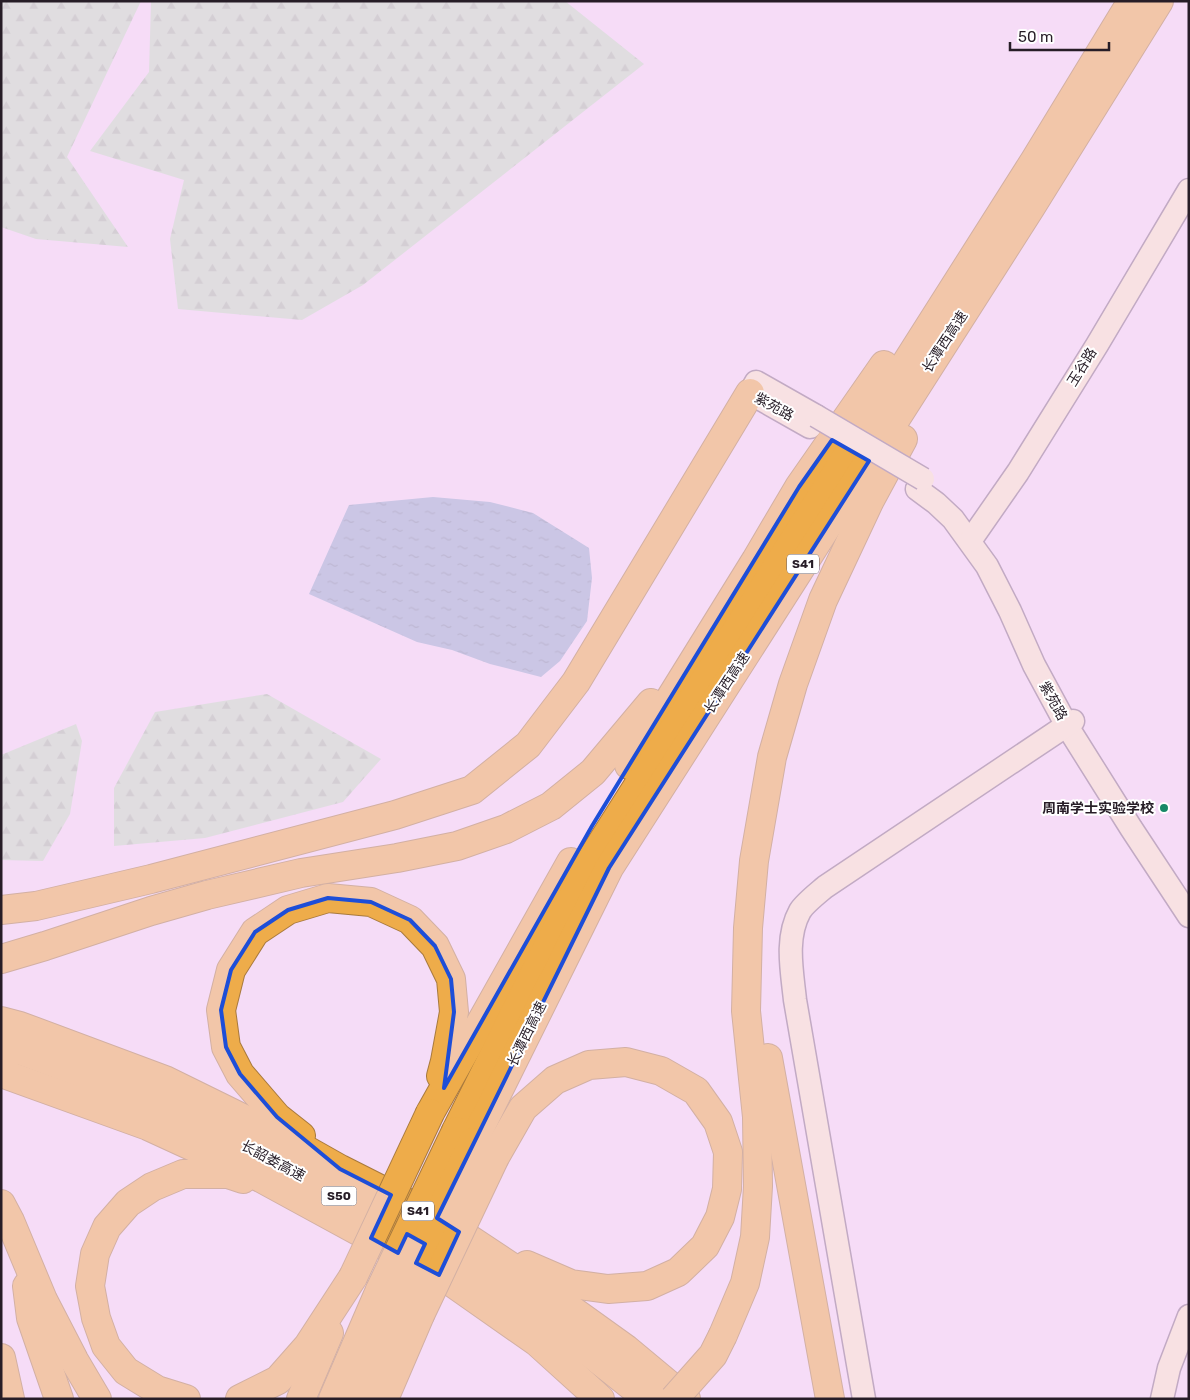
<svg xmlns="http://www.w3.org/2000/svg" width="1190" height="1400" font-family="Rubik,'Noto Sans SC',sans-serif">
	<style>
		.forest { fill: url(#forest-firs) }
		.water { fill: url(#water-ripples) }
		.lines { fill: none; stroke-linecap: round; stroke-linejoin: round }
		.secondary-casing { stroke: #846d85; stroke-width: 25 }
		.highway-casing { stroke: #a87a3e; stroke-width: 30 }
		.secondary { stroke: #fae6c9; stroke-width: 22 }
		.highway { stroke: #eeac4a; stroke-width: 28 }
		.secondary-bridge-casing { stroke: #846d85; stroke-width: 25; stroke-linecap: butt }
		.highway-bridge-casing { stroke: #a87a3e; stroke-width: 30; stroke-linecap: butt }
		.secondary-bridge { stroke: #fae6c9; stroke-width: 22 }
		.highway-bridge { stroke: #eeac4a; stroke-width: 28 }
		.marked { fill: none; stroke: #1d4ed8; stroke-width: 4; stroke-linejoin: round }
		.poi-dot { fill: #178867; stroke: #fff; stroke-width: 2 }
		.labels { text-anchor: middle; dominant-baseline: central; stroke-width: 4; stroke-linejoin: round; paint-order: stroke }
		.shield { fill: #fff; stroke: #686168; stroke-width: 1 }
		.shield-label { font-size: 12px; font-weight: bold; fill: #271d27 }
		.street-label { font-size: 14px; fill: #271d27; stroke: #fff }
		.poi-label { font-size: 14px; font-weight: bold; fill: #271d27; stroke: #fff; text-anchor: end }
	</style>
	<defs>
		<pattern id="forest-firs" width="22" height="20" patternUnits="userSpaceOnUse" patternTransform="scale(1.25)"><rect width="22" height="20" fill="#c6ddc4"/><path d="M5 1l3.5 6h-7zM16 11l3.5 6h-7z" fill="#aabda8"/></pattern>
		<pattern id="water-ripples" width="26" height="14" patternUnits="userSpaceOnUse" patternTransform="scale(1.25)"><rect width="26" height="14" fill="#97abce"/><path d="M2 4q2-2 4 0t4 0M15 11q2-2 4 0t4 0" fill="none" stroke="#7b8ba7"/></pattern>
	</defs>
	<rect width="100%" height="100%" fill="#f5dcf7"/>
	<g class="forest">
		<path d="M1,1H141L67,157L128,247L36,239L1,227Z"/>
		<path d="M151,1H565L644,64L363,285L302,320L178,309L170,239L184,180L90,151L149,72Z"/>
		<path d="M267,694L381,759L343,802L205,838L114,846V788L155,712Z"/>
		<path d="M76,724L82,741L70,814L43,861L1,860V755Z"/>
	</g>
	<path class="water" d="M433,497L490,502L533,513L589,548L592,578L587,621L560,661L541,677L490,664L452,650L417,642L309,594L349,505Z"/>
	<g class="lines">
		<defs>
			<g id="secondary">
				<path d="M810,427L750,393L756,382L816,416"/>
				<path d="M917,489L936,503L953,519L987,566L1010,611L1034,665L1067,726L1131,828L1189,916"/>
				<path d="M970,541L1018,472L1097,345L1189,190"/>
				<path d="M864,1399L795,1000C792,971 785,938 800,911C805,903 818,893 825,887L1073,721"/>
				<path d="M1162,1399L1169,1368L1189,1316"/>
			</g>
			<g id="highway">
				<path d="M629,765L756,560L799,487L884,365"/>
				<path d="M1,910L36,906L151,879L395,815L472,790L528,745L576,682L750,393"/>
				<path d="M1,959L45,946L151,911L207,895L301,873L397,858L457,846L506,829L551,806L593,772L651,703"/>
				<path d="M1,1021L20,1026L165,1080L301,1147L340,1169L439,1219L516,1270L626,1349L686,1399"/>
				<path d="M1,1046L25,1052L150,1098L281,1164L495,1283L585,1349L648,1399"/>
				<path d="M768,1058L830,1399"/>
				<path d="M1,1073L148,1126L259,1177L450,1281L537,1342L600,1399"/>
				<path d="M430,1113L571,862"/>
				<path d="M456,1131L592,858L1035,160L1132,1"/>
				<path d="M301,1136L277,1117L240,1074L226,1047L221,1010L231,970L255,932L288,910L328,898L371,902L410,920L435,946L451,979L454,1012L445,1061L441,1076"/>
				<path d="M473,1142L609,868L1031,207L1159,1"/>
				<path d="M495,1157L523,1108L555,1080L589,1065L626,1062L661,1071L696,1091L718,1122L728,1152L727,1189L720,1217L705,1246L678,1272L647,1286L608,1289L571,1284L527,1265"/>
				<path d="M1,1204L10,1221L43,1300L74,1360L97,1399"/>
				<path d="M27,1286L31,1318L59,1399"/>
				<path d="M723,1335L745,1283L755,1237L758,1186L757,1117L746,1011L748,928L754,861L772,757L793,684L823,600L870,500L903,439"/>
				<path d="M1,1358L10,1399"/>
				<path d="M186,1399L157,1390L126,1371L106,1346L96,1318L90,1286L95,1254L107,1227L128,1203L152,1187L183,1174H228L243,1179"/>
				<path d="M240,1399L278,1380L308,1346L353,1277"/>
				<path d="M301,1399L329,1333"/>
				<path d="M333,1399L380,1290"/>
				<path d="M357,1399L398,1301"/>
				<path d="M384,1399L420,1315"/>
			</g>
		</defs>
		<use href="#secondary" class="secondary-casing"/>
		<use href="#highway" class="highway-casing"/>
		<use href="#secondary" class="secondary"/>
		<use href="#highway" class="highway"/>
		<defs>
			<path id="secondary-bridge" d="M816,416L923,479"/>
			<g id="highway-bridge">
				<path d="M353,1277L430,1113"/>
				<path d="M380,1290L456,1131"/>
				<path d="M398,1301L473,1142"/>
				<path d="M420,1315L495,1157"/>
				<path d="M674,1399L713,1355L723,1335"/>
			</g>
		</defs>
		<use href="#secondary-bridge" class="secondary-bridge-casing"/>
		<use href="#highway-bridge" class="highway-bridge-casing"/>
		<use href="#secondary-bridge" class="secondary-bridge"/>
		<use href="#highway-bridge" class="highway-bridge"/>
	</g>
	<path d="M0 0H1190V1400H0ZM832,440L869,461L609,868L437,1218L459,1232L439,1275L416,1263L425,1244L407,1234L398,1253L371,1238L391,1195L340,1169L277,1117L240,1074L226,1047L221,1010L231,970L255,932L288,910L328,898L371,902L410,920L435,946L451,979L454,1012L444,1088L592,826L799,487Z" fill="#f5dcf7" fill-opacity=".55" fill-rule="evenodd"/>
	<path class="marked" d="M832,440L869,461L609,868L437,1218L459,1232L439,1275L416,1263L425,1244L407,1234L398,1253L371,1238L391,1195L340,1169L277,1117L240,1074L226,1047L221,1010L231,970L255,932L288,910L328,898L371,902L410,920L435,946L451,979L454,1012L444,1088L592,826L799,487Z"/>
	<circle class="poi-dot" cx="1164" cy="808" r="5"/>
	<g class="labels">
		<g class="shield">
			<rect x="787" y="554.5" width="32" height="19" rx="4"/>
			<rect x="321.5" y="1186.5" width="35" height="19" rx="4"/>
			<rect x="402" y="1201.5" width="32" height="19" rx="4"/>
		</g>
		<g class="shield-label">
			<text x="803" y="564">S41</text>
			<text x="339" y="1196">S50</text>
			<text x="418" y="1211">S41</text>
		</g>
		<g class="street-label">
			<text transform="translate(945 342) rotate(-57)">长潭西高速</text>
			<text transform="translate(1082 367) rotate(-58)">玉谷路</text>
			<text transform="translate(774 407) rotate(29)">紫苑路</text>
			<text transform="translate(727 683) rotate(-57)">长潭西高速</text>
			<text transform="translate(1053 701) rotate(61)">紫苑路</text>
			<text transform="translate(527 1034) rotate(-64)">长潭西高速</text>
			<text transform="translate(273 1161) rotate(28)">长韶娄高速</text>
		</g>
		<g class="poi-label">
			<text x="1154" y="808">周南学士实验学校</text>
		</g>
	</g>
	<rect width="1190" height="1400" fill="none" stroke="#271d27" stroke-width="5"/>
	<path d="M1010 42v8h99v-8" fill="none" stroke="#271d27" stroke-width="2.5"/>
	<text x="1018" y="42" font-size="15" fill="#271d27" stroke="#ffffff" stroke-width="4" paint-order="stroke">50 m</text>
</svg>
